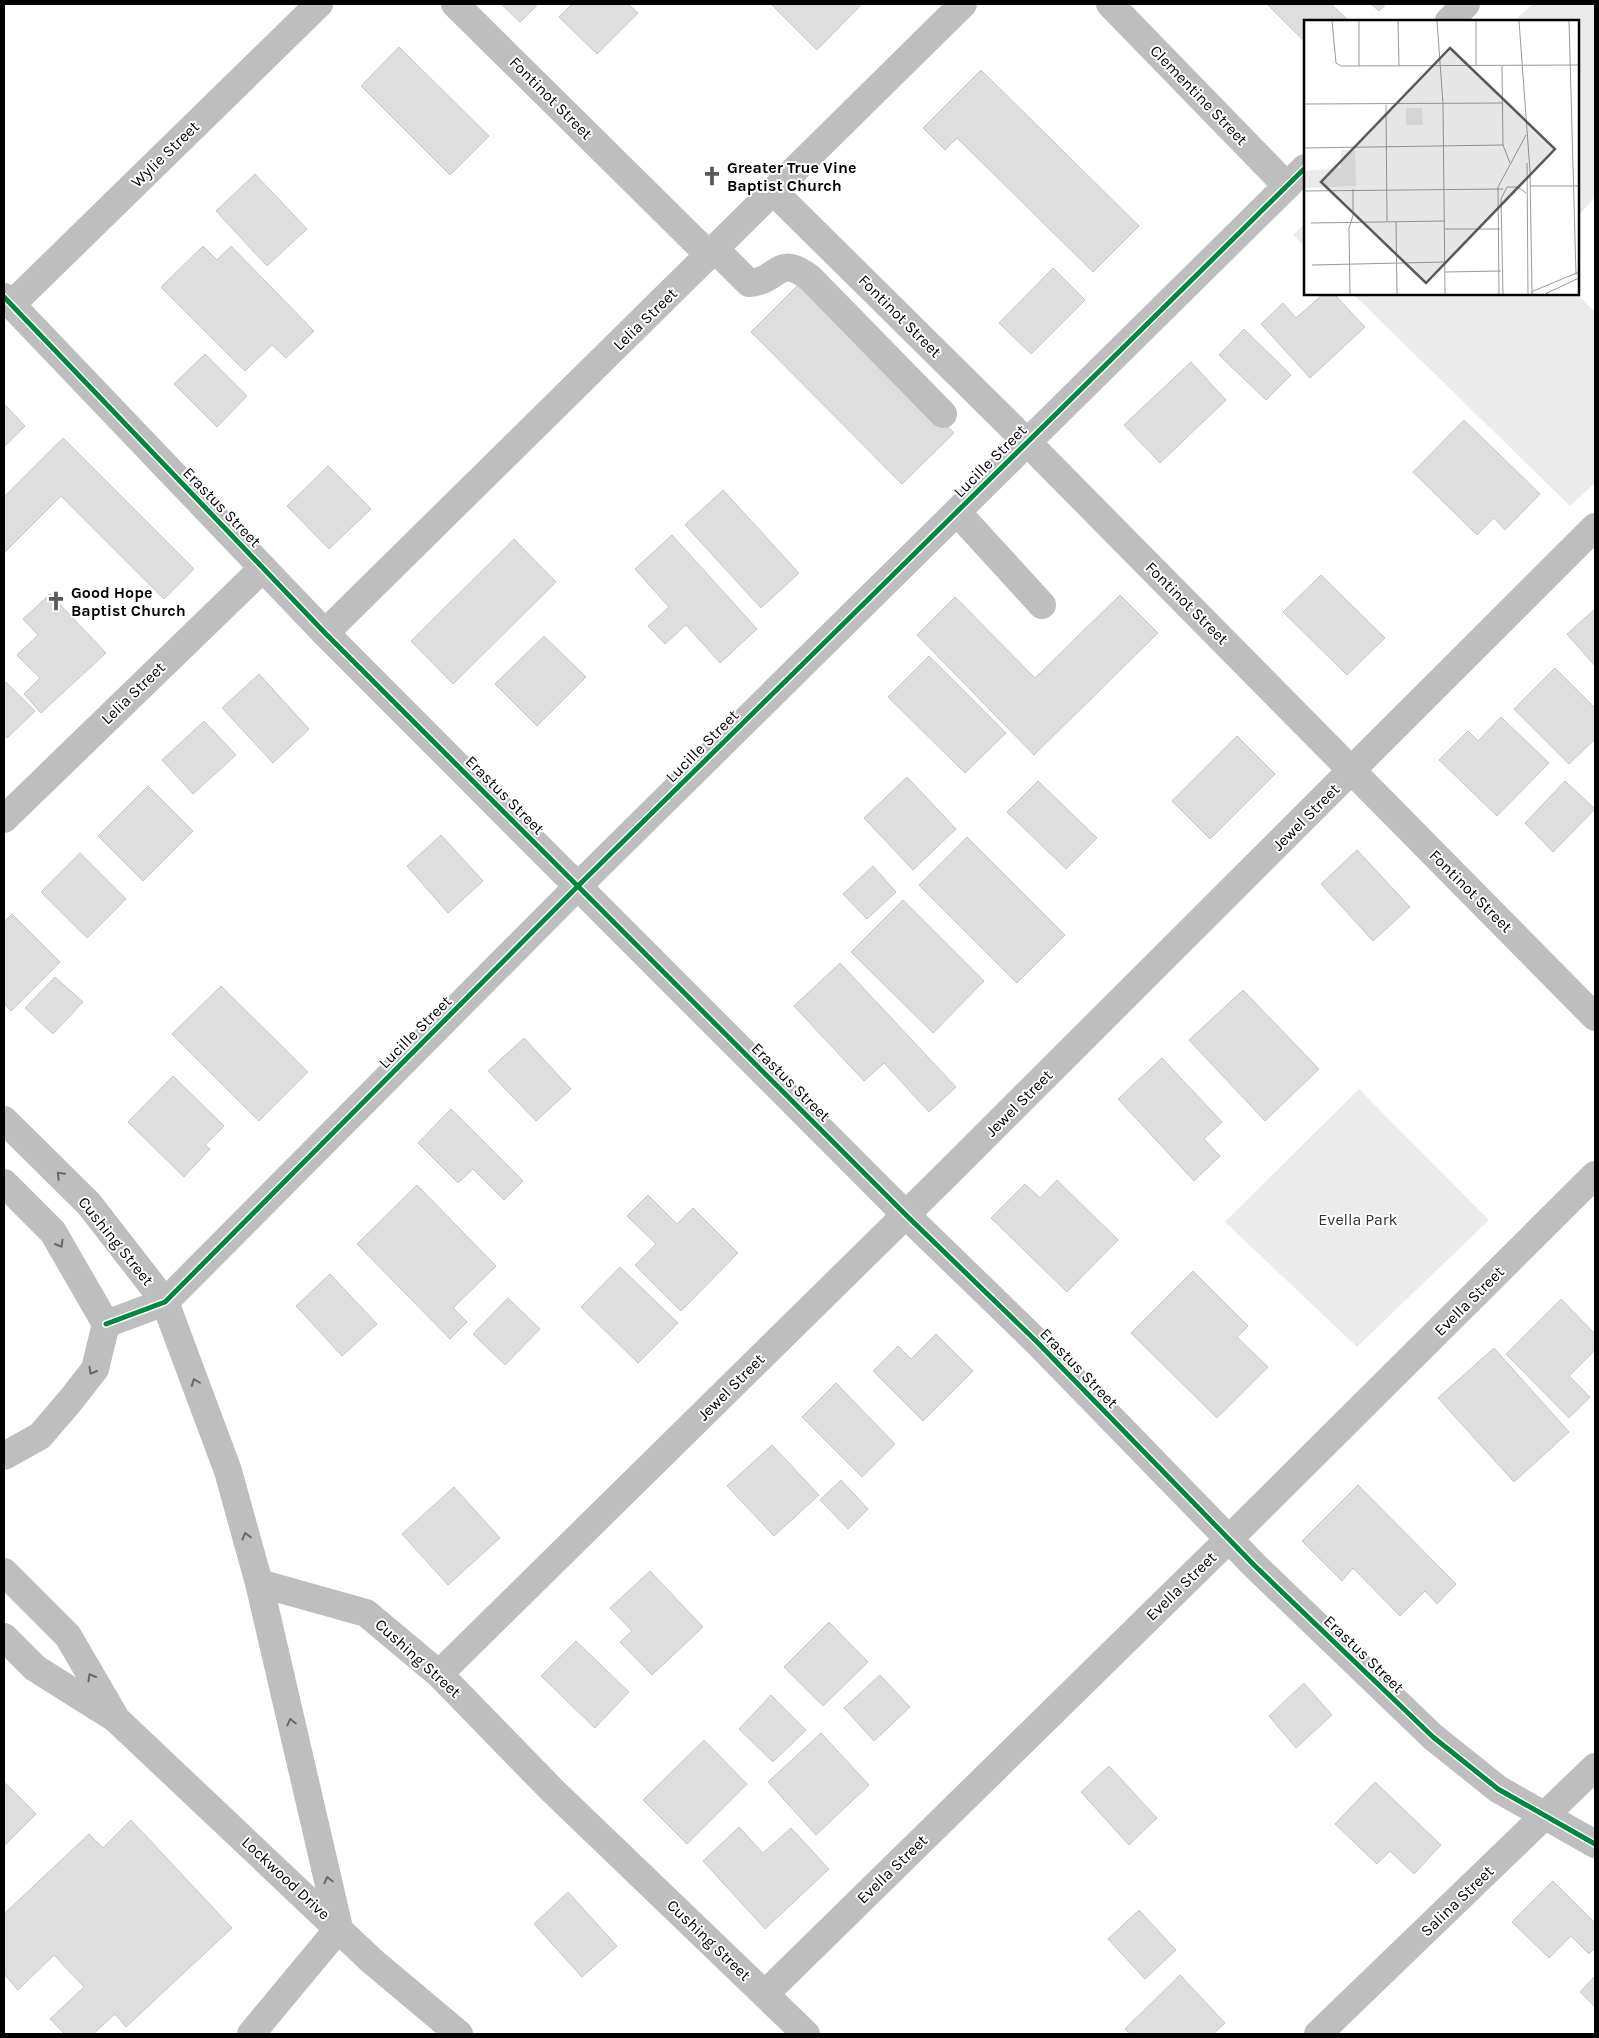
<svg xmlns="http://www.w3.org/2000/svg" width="1599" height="2038" font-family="Karla,sans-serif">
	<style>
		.green { fill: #ebebeb }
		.building { fill: #dedede; stroke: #c6c6c6 }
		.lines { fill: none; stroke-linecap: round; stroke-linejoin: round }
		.minor { stroke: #bebebe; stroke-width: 28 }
		.major { stroke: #bebebe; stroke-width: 28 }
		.cycleway-casing { stroke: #fff; stroke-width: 8 }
		.cycleway { stroke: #00873e; stroke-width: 5 }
		.oneway { stroke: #686868 }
		.labels { text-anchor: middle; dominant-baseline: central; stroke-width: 4; stroke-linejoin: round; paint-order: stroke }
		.street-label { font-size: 16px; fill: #000; stroke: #fff }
		.poi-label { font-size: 16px; font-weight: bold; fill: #000; stroke: #fff; text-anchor: start }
		.park-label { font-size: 16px; fill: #313131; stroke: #fff }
		.inset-road { fill: none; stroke: #999; stroke-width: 1 }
		.view { fill: #595959; fill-opacity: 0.15; stroke: #595959; stroke-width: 2.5 }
		.inset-edge { fill: none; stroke: #000; stroke-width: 2.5 }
	</style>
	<rect width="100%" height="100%" fill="#fff"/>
	<g class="green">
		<path d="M1533,4H1595V197L1578,216V21H1514Z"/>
		<path d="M1305,223V247L1293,235Z"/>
		<path d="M1353,294H1577L1595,312V483L1570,506Z"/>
		<path d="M1359,1089L1489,1220L1357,1347L1225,1222Z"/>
	</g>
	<g class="building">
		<path d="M501,4H538L520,22Z"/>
		<path d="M572,4H628L638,13L597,54L559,17Z"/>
		<path d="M771,4H858L860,6L817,50Z"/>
		<path d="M1267,4H1331L1349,21H1305V42Z"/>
		<path d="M1371,4H1386L1379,11Z"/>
		<path d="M399,47L489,136L450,175L361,86Z"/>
		<path d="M981,70L1139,226L1093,272L957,138L945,150L923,128Z"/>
		<path d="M255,174L307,229L267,266L216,211Z"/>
		<path d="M203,246L217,260L231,246L314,331L286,358L272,345L245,371L161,287Z"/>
		<path d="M1053,268L1085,300L1031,354L999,323Z"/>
		<path d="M803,280L954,433L902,484L751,332Z"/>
		<path d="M1323,294H1334L1365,327L1310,378L1261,324L1283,303L1296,318Z"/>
		<path d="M1244,329L1291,375L1266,400L1219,355Z"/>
		<path d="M205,354L247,396L217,427L174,384Z"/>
		<path d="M1191,362L1226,400L1160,463L1124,425Z"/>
		<path d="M4,404L25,426L4,447Z"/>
		<path d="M1464,420L1540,494L1505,530L1494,518L1477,535L1413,472Z"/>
		<path d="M63,438L194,569L164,599L61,496L4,553V497Z"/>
		<path d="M328,466L371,509L329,549L287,506Z"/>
		<path d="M723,490L799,573L761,608L685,525Z"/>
		<path d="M672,535L757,629L720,663L686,625L665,644L648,626L669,607L635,569Z"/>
		<path d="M514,539L556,582L453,684L411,641Z"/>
		<path d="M1321,575L1385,638L1347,675L1283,612Z"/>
		<path d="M50,594L106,653L41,713L24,694L40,678L17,655L38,635L23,619Z"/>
		<path d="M1120,595L1158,633L1034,755L917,635L955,597L1035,678Z"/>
		<path d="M1595,609V666L1567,634Z"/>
		<path d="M544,636L586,677L537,726L495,684Z"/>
		<path d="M929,656L1006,733L965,773L888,697Z"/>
		<path d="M1555,668L1595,708V739L1569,764L1514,709Z"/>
		<path d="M259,674L309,729L273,763L222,708Z"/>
		<path d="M6,682L35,711L7,738L4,735V684Z"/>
		<path d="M1501,717L1549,763L1497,816L1439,760L1468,731L1478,741Z"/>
		<path d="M204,721L236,755L193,794L162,760Z"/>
		<path d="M1237,736L1275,774L1210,839L1172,801Z"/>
		<path d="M907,777L956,829L913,870L864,818Z"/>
		<path d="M1038,781L1097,838L1066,869L1007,812Z"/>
		<path d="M1565,781L1595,809L1553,852L1525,823Z"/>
		<path d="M148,786L193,831L143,881L98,836Z"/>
		<path d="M441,835L483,881L448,913L407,866Z"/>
		<path d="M967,837L1065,935L1017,983L919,885Z"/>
		<path d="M1357,850L1410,907L1373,941L1321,884Z"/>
		<path d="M80,853L126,899L87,938L41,892Z"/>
		<path d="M873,866L896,892L867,919L843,894Z"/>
		<path d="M903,900L984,981L933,1033L851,952Z"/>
		<path d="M12,914L60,962L11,1011L4,1003V922Z"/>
		<path d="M840,963L956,1087L929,1112L884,1063L864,1081L794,1006Z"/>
		<path d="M55,977L83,1002L53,1034L25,1008Z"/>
		<path d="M221,986L308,1072L259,1121L172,1034Z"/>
		<path d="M1243,990L1319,1069L1265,1121L1189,1040Z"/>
		<path d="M524,1038L571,1089L536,1121L488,1071Z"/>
		<path d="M1162,1058L1222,1122L1204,1139L1220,1156L1194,1181L1118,1099Z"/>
		<path d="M173,1076L224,1126L205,1145L210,1149L184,1177L128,1122Z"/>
		<path d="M451,1109L523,1181L504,1200L473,1169L458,1183L418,1143Z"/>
		<path d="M1057,1180L1118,1240L1067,1292L991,1218L1025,1184L1040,1198Z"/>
		<path d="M417,1185L496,1266L453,1308L467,1322L450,1339L357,1244Z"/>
		<path d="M648,1195L677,1224L693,1208L738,1253L681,1311L635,1265L656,1244L627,1216Z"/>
		<path d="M620,1267L678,1323L638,1363L581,1307Z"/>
		<path d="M1193,1271L1248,1326L1237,1337L1268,1367L1217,1418L1131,1333Z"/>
		<path d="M330,1274L377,1324L342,1356L296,1306Z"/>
		<path d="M508,1298L540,1329L505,1365L473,1334Z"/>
		<path d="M1561,1299L1595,1334V1350L1569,1376L1590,1397L1569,1418L1506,1354Z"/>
		<path d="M936,1334L973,1371L923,1421L873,1371L898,1346L911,1359Z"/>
		<path d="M1494,1348L1569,1432L1514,1482L1438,1398Z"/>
		<path d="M836,1383L895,1444L862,1477L802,1417Z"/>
		<path d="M772,1445L819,1495L774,1536L727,1486Z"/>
		<path d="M841,1480L868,1509L848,1529L820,1500Z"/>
		<path d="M1358,1485L1456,1584L1437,1604L1425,1591L1400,1616L1353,1568L1342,1581L1302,1541Z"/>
		<path d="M454,1487L500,1538L448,1585L402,1534Z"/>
		<path d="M650,1571L703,1627L652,1675L620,1642L632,1631L610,1608Z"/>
		<path d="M829,1622L868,1662L823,1706L784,1667Z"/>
		<path d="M576,1641L629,1692L595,1728L541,1676Z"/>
		<path d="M880,1675L910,1707L874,1741L844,1708Z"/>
		<path d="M1304,1683L1332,1715L1296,1748L1269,1716Z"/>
		<path d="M771,1695L806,1730L773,1762L739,1729Z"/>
		<path d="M821,1733L869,1785L816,1835L768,1782Z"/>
		<path d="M704,1740L747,1784L687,1844L643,1800Z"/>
		<path d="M1109,1766L1157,1818L1129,1845L1081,1792Z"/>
		<path d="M4,1782L36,1814L4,1846Z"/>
		<path d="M1375,1782L1441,1845L1414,1874L1390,1851L1377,1864L1335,1824Z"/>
		<path d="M131,1820L232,1928L126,2027L115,2014L93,2034H65L50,2019L84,1987L54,1955L18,1990L4,1974V1914L89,1834L103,1848Z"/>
		<path d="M739,1827L763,1853L791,1828L829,1869L765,1929L703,1861Z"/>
		<path d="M1553,1881L1595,1923V1948L1589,1954L1571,1936L1549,1958L1512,1922Z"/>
		<path d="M568,1892L617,1946L582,1977L534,1924Z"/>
		<path d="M1139,1910L1176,1950L1145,1979L1108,1939Z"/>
		<path d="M1180,1975L1225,2023L1213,2034H1130L1125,2029Z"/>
		<path d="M1595,1976V2007L1580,1992Z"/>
	</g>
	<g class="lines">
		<g class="minor">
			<path d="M455,4L710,256"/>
			<path d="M1110,4L1287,186"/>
			<path d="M1449,21L1466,4"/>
			<path d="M774,192L1027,442L1595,1017"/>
			<path d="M716,250L749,283C781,280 777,253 810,278L943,414"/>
			<path d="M4,297L325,633L906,1215L1037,1342L1255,1566L1433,1737L1498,1789L1595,1844"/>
			<path d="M12,304L319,4"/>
			<path d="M957,512L1042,605"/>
			<path d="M325,633L963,4"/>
			<path d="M4,819L263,568"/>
			<path d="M106,1324L165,1302L578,886L1305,168"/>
			<path d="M259,1583L366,1613L439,1674L552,1790L806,2034"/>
			<path d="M439,1674L941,1180L1595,527"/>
			<path d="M765,1994L1228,1540L1595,1175"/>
			<path d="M251,2034L339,1928"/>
			<path d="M1318,2034L1595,1767"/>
		</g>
		<g class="major">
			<path d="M4,1120L89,1204L165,1302L228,1471L259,1583L339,1928"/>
			<path d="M4,1183L53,1232L106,1324L95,1369L70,1401L40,1436L4,1456"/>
			<path d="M4,1572L68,1636L114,1715"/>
			<path d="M4,1637L35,1668L116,1719L372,1961L459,2034"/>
		</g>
		<defs>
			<g id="cycleway">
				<path d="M4,297L325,633L906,1215L1037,1342L1255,1566L1433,1737L1498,1789L1595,1844"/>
				<path d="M106,1324L165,1302L578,886L1305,168"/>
			</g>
		</defs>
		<use href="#cycleway" class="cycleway-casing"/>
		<use href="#cycleway" class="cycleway"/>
	</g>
	<defs><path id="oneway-chevron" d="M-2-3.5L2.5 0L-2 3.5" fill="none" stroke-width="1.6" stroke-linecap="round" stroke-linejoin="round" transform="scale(1.25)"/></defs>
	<g class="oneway">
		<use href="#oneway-chevron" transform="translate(60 1175) rotate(-135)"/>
		<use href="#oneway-chevron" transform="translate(60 1244) rotate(60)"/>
		<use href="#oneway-chevron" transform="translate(92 1371) rotate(120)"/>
		<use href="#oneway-chevron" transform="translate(195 1382) rotate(-111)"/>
		<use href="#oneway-chevron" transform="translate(246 1536) rotate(-105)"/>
		<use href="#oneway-chevron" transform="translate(91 1677) rotate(-120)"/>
		<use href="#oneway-chevron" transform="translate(291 1722) rotate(-103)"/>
		<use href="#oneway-chevron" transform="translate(328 1880) rotate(-103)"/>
	</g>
	<defs>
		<symbol id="church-bare" viewBox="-9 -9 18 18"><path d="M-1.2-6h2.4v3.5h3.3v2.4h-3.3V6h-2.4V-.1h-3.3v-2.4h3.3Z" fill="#595959" stroke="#fff" stroke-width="2.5" paint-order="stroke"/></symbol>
	</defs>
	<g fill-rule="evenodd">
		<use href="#church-bare" x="698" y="162" width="28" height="28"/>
		<use href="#church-bare" x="42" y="587" width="28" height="28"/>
	</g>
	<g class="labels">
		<g class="street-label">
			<text transform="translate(1199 95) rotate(46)">Clementine Street</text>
			<text transform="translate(551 98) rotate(45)">Fontinot Street</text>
			<text transform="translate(165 154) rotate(-44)">Wylie Street</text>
			<text transform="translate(900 316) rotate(45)">Fontinot Street</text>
			<text transform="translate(645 319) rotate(-44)">Lelia Street</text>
			<text transform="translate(990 461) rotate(-45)">Lucille Street</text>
			<text transform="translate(222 507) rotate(46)">Erastus Street</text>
			<text transform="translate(1187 603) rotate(45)">Fontinot Street</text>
			<text transform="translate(133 693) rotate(-44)">Lelia Street</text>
			<text transform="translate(702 746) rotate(-45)">Lucille Street</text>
			<text transform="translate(505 795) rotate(45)">Erastus Street</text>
			<text transform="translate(1306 817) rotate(-45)">Jewel Street</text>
			<text transform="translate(1471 891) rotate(45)">Fontinot Street</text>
			<text transform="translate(415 1032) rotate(-45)">Lucille Street</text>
			<text transform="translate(791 1082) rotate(45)">Erastus Street</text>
			<text transform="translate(1019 1103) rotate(-45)">Jewel Street</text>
			<text transform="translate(116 1241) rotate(51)">Cushing Street</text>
			<text transform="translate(1469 1301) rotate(-45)">Evella Street</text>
			<text transform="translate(1079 1368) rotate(46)">Erastus Street</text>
			<text transform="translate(731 1387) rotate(-45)">Jewel Street</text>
			<text transform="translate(1181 1586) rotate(-44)">Evella Street</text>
			<text transform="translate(1364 1654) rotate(44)">Erastus Street</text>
			<text transform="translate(418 1658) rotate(42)">Cushing Street</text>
			<text transform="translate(892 1869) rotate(-44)">Evella Street</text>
			<text transform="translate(286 1878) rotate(43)">Lockwood Drive</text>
			<text transform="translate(1457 1901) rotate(-44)">Salina Street</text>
			<text transform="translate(709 1940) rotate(44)">Cushing Street</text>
		</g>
		<g class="poi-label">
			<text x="727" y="167">Greater True Vine<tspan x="727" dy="18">Baptist Church</tspan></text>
			<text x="71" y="592">Good Hope<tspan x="71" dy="18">Baptist Church</tspan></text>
		</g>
		<g class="park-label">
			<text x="1358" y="1219">Evella Park</text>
		</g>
	</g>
	<g transform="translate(1304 20)">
		<rect width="275" height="275" fill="#fff"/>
		<path d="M102,88H118L119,105H102ZM37,130H51L52,166L0,168V151L37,148Z" fill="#ebebeb"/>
		<path class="inset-road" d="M28,1L32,43L37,46L275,45M55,1V46M94,1L95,46M133,1L139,84L141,274M172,1V46M215,1L226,151L228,274M265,1L272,255M198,46L199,125L206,143M0,84L198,83M82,85L83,201M0,128L199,125M223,143L224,274M226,166H275M0,171L199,169M92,201L93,274M7,203L141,201M141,209H196M8,245L141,242M141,252L197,251M227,272L275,252M46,274L45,208L49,196V169M195,274L194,167L222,115M199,274L197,179L203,167H214L222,173M241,274L275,258"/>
		<path class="view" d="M146,28L251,129L122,263L17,162Z"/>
		<rect width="275" height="275" class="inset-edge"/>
	</g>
	<rect width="1599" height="2038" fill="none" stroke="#000000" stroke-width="10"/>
</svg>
